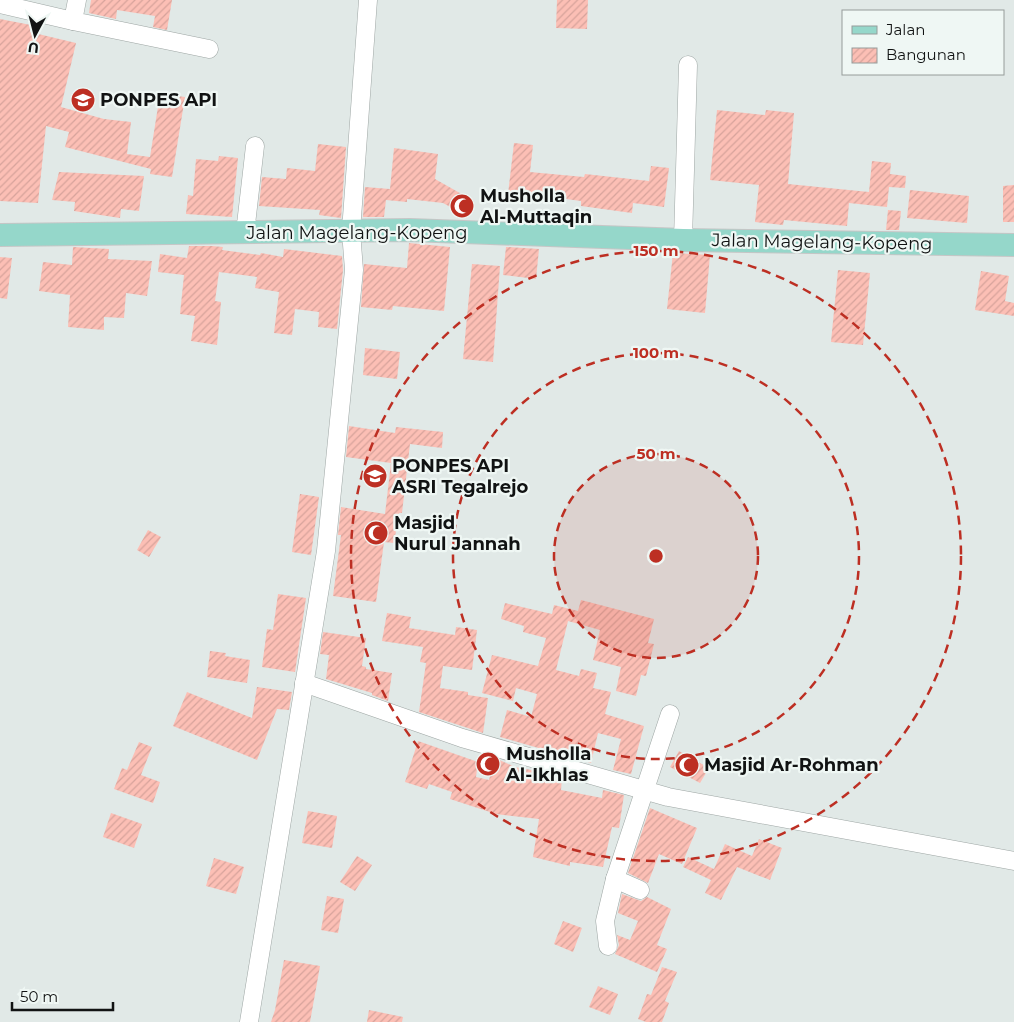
<svg xmlns="http://www.w3.org/2000/svg" width="1014" height="1022" font-family="Montserrat,sans-serif">
	<style>
		.building { fill: url(#building-hatch) }
		.lines { fill: none; stroke-linecap: round; stroke-linejoin: round }
		.minor-casing { stroke: #9ea6a4; stroke-width: 19 }
		.major-casing { stroke: #c6c6c6; stroke-width: 24 }
		.minor { stroke: #fff; stroke-width: 18 }
		.major { stroke: #95d7ca; stroke-width: 22 }
		.ring { fill: none; stroke: #bd2f23; stroke-width: 2.5; stroke-dasharray: 9 6 }
		.labels { text-anchor: middle; dominant-baseline: central; stroke-width: 4.5; stroke-linejoin: round; paint-order: stroke }
		.poi-label { font-size: 18px; font-weight: bold; fill: #111313; stroke: #eff7f4; text-anchor: start }
		.street-label { font-size: 18px; fill: #111313; stroke: #eff7f4 }
		.centre { fill: #bd2f23; stroke: #eff7f4; stroke-width: 2.5 }
		.ring-label { font-size: 15px; text-anchor: middle; font-weight: bold; fill: #bd2f23; stroke: #eff7f4; stroke-width: 4.5; stroke-linejoin: round; paint-order: stroke }
	</style>
	<defs>
		<pattern id="building-hatch" width="6" height="6" patternUnits="userSpaceOnUse" patternTransform="scale(1.25)"><rect width="6" height="6" fill="#fcbfb5"/><path d="M-1 1l2-2M0 6l6-6M5 7l2-2" fill="none" stroke="#d7a39b"/></pattern>
	</defs>
	<rect width="100%" height="100%" fill="#e1e9e7"/>
	<g class="building">
		<path d="M91,0H172L167,30L153,27L155,16L117,10L116,19L89,13Z"/>
		<path d="M557,0H588L587,29L556,28Z"/>
		<path d="M0,19L31,25L30,32L76,43L61,107L104,119L131,122L127,154L150,157L160,94L185,97L172,177L150,174L151,169L65,147L69,132L46,126L38,203L0,201Z"/>
		<path d="M717,110L765,115L766,110L794,113L788,184L869,192L872,161L891,163L890,174L906,176L905,188L889,187L887,207L849,203L847,226L784,220L783,225L755,222L759,185L710,180Z"/>
		<path d="M514,143L533,145L530,172L584,177L585,174L649,181L651,166L669,168L664,207L633,203L632,213L581,206V201L551,197L550,203L532,201V197L508,194Z"/>
		<path d="M318,144L346,147L341,218L319,215L320,210L259,206L262,177L286,179L287,168L315,171Z"/>
		<path d="M394,148L438,154L435,179L474,201L465,215L443,203L407,199V202L386,200L384,217H363L365,187L390,189Z"/>
		<path d="M219,156L238,158L232,217L186,214L188,195L193,196L196,159L218,161Z"/>
		<path d="M59,172L144,176L139,211L121,209L120,218L74,211L75,202L52,200Z"/>
		<path d="M1014,185V222H1003V186Z"/>
		<path d="M910,190L969,196L967,223L907,218Z"/>
		<path d="M888,210L901,211L899,230H886Z"/>
		<path d="M409,243L450,247L444,311L393,306L392,310L361,307L364,264L407,268Z"/>
		<path d="M189,246H212L223,247L222,250L260,255L261,253L283,257L284,249L342,256L343,270L337,329L318,327L319,312L295,309L292,335L274,333L279,292L255,288L257,277L219,272L215,301L221,302L217,345L191,341L195,316L180,314L184,275L158,272L160,254L187,258Z"/>
		<path d="M73,247L109,249L108,259L152,261L147,296L126,293L124,318L104,317V330L68,327L70,295L39,291L43,262L72,265Z"/>
		<path d="M506,247L539,249L536,279L503,275Z"/>
		<path d="M673,253L710,255L705,313L667,309Z"/>
		<path d="M0,257L12,258L7,299L0,298Z"/>
		<path d="M472,264L500,266L493,362L463,359Z"/>
		<path d="M838,270L870,273L863,345L831,342Z"/>
		<path d="M981,271L1009,276L1005,301L1014,303V316L975,310Z"/>
		<path d="M365,348L400,352L397,379L363,375Z"/>
		<path d="M349,426L395,433L396,427L443,432L442,448L410,444L402,513H399L394,543L384,542L376,602L333,596L341,535H338L341,507L385,514L391,463L346,457Z"/>
		<path d="M300,494L319,497L311,555L292,552Z"/>
		<path d="M148,530L161,537L149,557L137,550Z"/>
		<path d="M278,594L306,598L295,672L262,667L267,629L273,630Z"/>
		<path d="M581,600L654,619L648,643L654,644L646,676L641,675L636,696L616,691L621,667L593,660L600,630L568,621L556,670L579,676L581,669L597,673L593,688L611,692L605,714L644,726L631,774L613,770L621,739L598,733L591,763L500,737L507,710L531,717L537,694L516,688L513,701L482,693L492,655L538,666L546,638L523,632L524,626L501,619L505,603L552,614L554,605L578,611Z"/>
		<path d="M387,613L411,617L409,628L455,635L456,627L477,630L472,670L443,666L440,688L468,692V695L488,698L483,733L419,712L426,663L420,662L423,647L382,641Z"/>
		<path d="M323,632L366,638L362,666L366,667V669L392,673L388,701L372,695V693L326,679L329,655L320,654Z"/>
		<path d="M210,651L226,653L225,656L250,660L247,683L207,677Z"/>
		<path d="M257,687L292,692L289,710L277,709L257,760L173,726L187,692L252,718Z"/>
		<path d="M418,741L478,762L476,777L489,780L495,758L515,767L542,772L541,775L562,778L561,790L602,798L603,790L624,795L619,828L612,827L603,867L570,862V866L533,857L539,819L496,814L450,799L452,792L429,784L427,789L405,782Z"/>
		<path d="M139,742L152,747L141,775L160,782L153,803L114,789L122,768L127,770Z"/>
		<path d="M679,751L709,768L700,783L670,767Z"/>
		<path d="M650,808L697,828L682,864L659,854L648,883L628,873Z"/>
		<path d="M308,811L337,816L332,848L302,843Z"/>
		<path d="M111,813L142,824L134,848L103,837Z"/>
		<path d="M759,839L782,848L770,880L737,867L721,900L705,893L711,880L683,867L688,857L714,869L725,844L752,856Z"/>
		<path d="M357,856L372,865L355,891L340,882Z"/>
		<path d="M214,858L244,867L236,894L206,886Z"/>
		<path d="M622,894L641,901L647,897L671,909L657,945L667,949L657,972L615,954L619,945L617,935L630,940L638,921L618,913Z"/>
		<path d="M327,896L344,899L338,933L321,930Z"/>
		<path d="M563,921L582,928L573,952L554,944Z"/>
		<path d="M284,960L320,966L310,1022H271L275,1010Z"/>
		<path d="M662,967L677,972L665,1001L669,1003L662,1022H646L638,1019L647,994L651,995Z"/>
		<path d="M598,986L618,994L610,1015L589,1007Z"/>
		<path d="M369,1010L403,1017L402,1022H367Z"/>
	</g>
	<g class="lines">
		<defs>
			<g id="minor">
				<path d="M77,0L73,21L209,49"/>
				<path d="M0,4L73,21"/>
				<path d="M245,233L255,146"/>
				<path d="M683,240L688,65"/>
				<path d="M304,683L462,738L668,797L1014,861"/>
				<path d="M640,890L615,879L670,714"/>
				<path d="M608,946L605,921L615,879"/>
				<path d="M249,1022L326,551L354,270L351,231L368,0"/>
			</g>
			<path id="major" d="M0,235L410,230L683,240L1014,245"/>
		</defs>
		<use href="#minor" class="minor-casing"/>
		<use href="#major" class="major-casing"/>
		<use href="#minor" class="minor"/>
		<use href="#major" class="major"/>
	</g>
	<circle cx="656" cy="556" r="102" fill="#bd2f23" fill-opacity=".12"/>
	<g class="ring">
		<circle cx="656" cy="556" r="102"/>
		<circle cx="656" cy="556" r="203"/>
		<circle cx="656" cy="556" r="305"/>
	</g>
	<defs>
		<symbol id="school-disc" viewBox="-11 -11 22 22"><circle r="9.5" fill="#bd2f23" stroke="#eff7f4"/><path d="M0-5L7-2L0 1L-7-2ZM-4 1L0 2.5L4 1V4Q0 6-4 4Z" fill="#fff"/></symbol>
		<symbol id="mosque-disc" viewBox="-11 -11 22 22"><circle r="9.5" fill="#bd2f23" stroke="#eff7f4"/><path d="M3.5-4.9A6 6 0 1 0 3.5 4.9A5 5 0 1 1 3.5-4.9Z" fill="#fff"/></symbol>
	</defs>
	<g fill-rule="evenodd">
		<use href="#school-disc" x="69" y="86" width="28" height="28"/>
		<use href="#mosque-disc" x="448" y="192" width="28" height="28"/>
		<use href="#school-disc" x="361" y="462" width="28" height="28"/>
		<use href="#mosque-disc" x="362" y="519" width="28" height="28"/>
		<use href="#mosque-disc" x="474" y="750" width="28" height="28"/>
		<use href="#mosque-disc" x="673" y="751" width="28" height="28"/>
	</g>
	<g class="labels">
		<g class="poi-label">
			<text x="100" y="100">PONPES API</text>
			<text x="480" y="196">Musholla<tspan x="480" dy="21">Al-Muttaqin</tspan></text>
			<text x="392" y="466">PONPES API<tspan x="392" dy="21">ASRI Tegalrejo</tspan></text>
			<text x="394" y="523">Masjid<tspan x="394" dy="21">Nurul Jannah</tspan></text>
			<text x="506" y="754">Musholla<tspan x="506" dy="21">Al-Ikhlas</tspan></text>
			<text x="704" y="765">Masjid Ar-Rohman</text>
		</g>
		<g class="street-label">
			<text x="357" y="233">Jalan Magelang-Kopeng</text>
			<text transform="translate(822 242) rotate(1)">Jalan Magelang-Kopeng</text>
		</g>
	</g>
	<circle cx="656" cy="556" r="8" class="centre"/>
	<g class="ring-label">
		<text x="656" y="256">150 m</text>
		<text x="656" y="358">100 m</text>
		<text x="656" y="459">50 m</text>
	</g>
	<rect x="842" y="10" width="162" height="65" fill="#eff7f4" stroke="#969c9a"/>
	<rect x="852" y="26" width="25" height="8" fill="#95d7ca" stroke="#969c9a"/>
	<text x="886" y="35" font-size="15" fill="#111313">Jalan</text>
	<rect x="852" y="48" width="25" height="15" fill="url(#building-hatch)" stroke="#969c9a"/>
	<text x="886" y="60" font-size="15" fill="#111313">Bangunan</text>
	<g transform="translate(35 35) rotate(187)" stroke="#eff7f4" stroke-width="4" paint-order="stroke">
	<path d="M0-4L9 19L0 12L-9 19Z" fill="#111313"/>
	<text y="-8" font-size="14" font-weight="bold" text-anchor="middle" fill="#111313">U</text>
	</g>
	<path d="M12 1002v8h101v-8" fill="none" stroke="#111313" stroke-width="2.5"/>
	<text x="20" y="1002" font-size="15" fill="#111313" stroke="#eff7f4" stroke-width="4" paint-order="stroke">50 m</text>
</svg>
